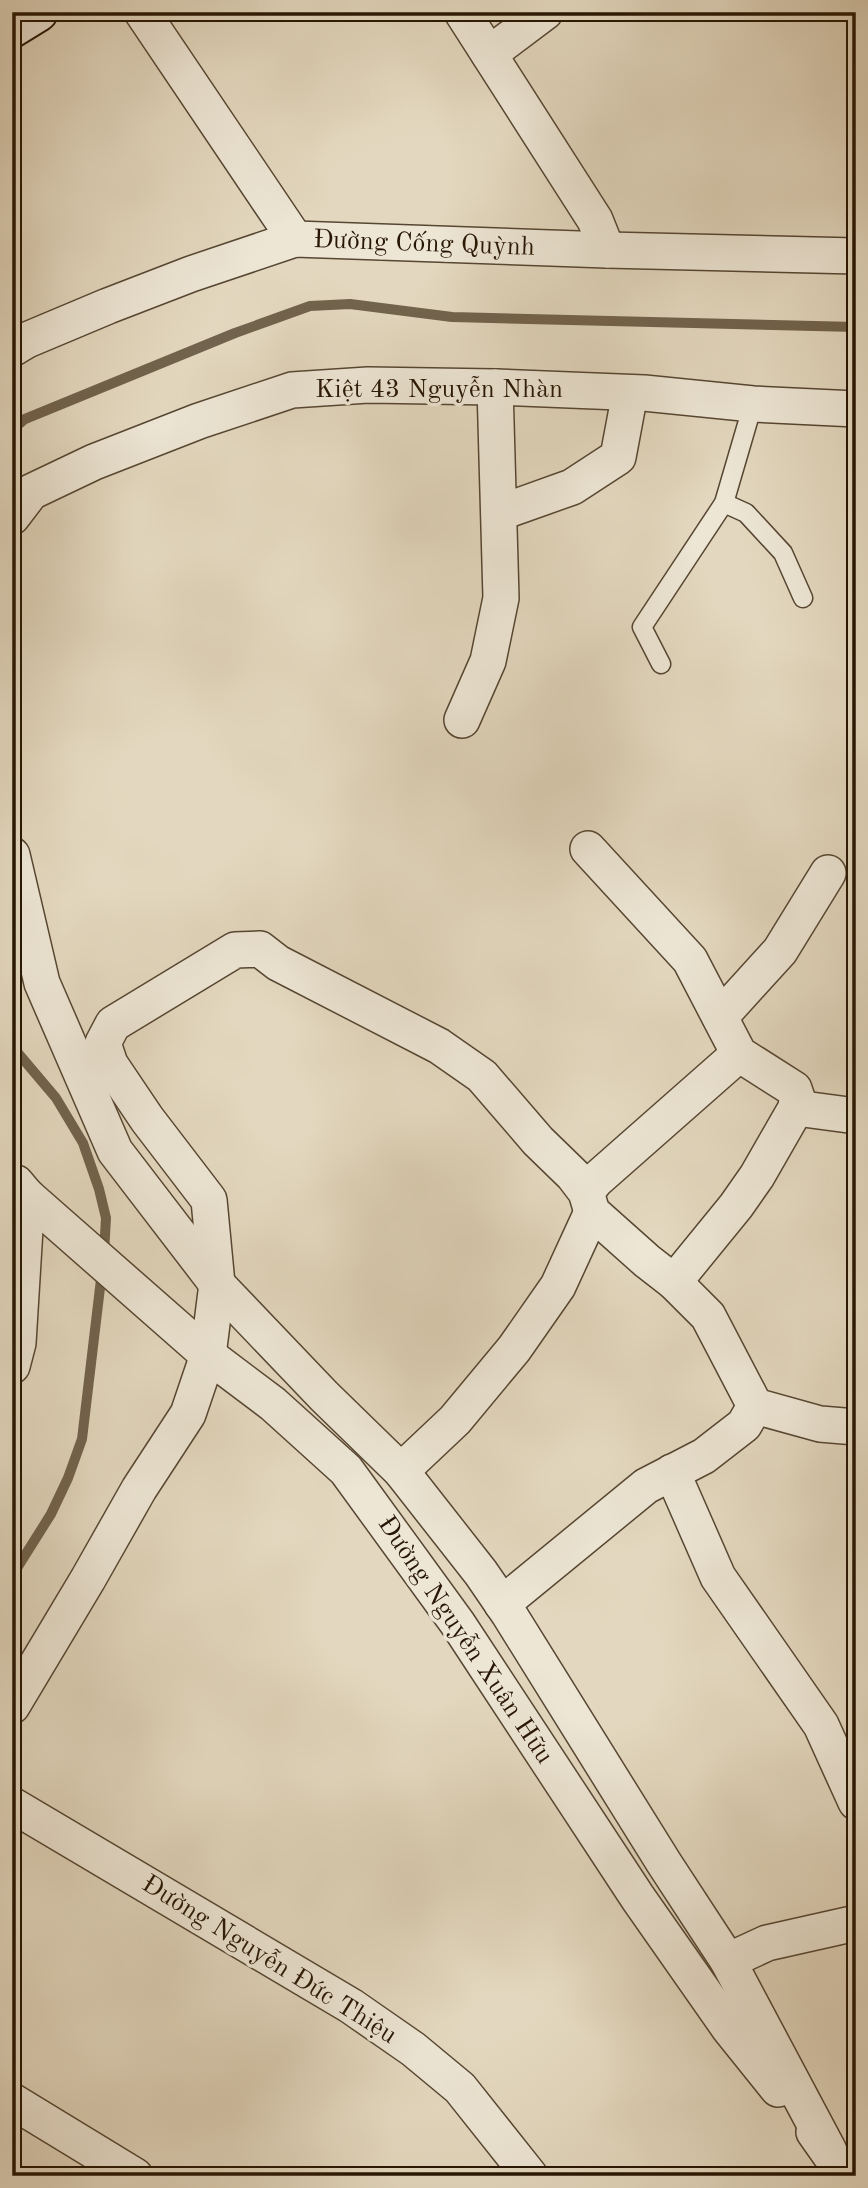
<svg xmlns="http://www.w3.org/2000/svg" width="868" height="2188" font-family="'Old Standard TT',serif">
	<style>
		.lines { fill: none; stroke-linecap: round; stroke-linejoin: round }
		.stream { stroke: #71634d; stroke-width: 10 }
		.lane-casing { stroke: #564632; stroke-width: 21 }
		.street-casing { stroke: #564632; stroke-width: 38 }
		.secondary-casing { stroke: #271603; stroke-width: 42 }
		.lane { stroke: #ede6d5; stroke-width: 18 }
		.street { stroke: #ede6d5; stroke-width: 35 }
		.secondary { stroke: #ede6d5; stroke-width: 38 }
		.labels { text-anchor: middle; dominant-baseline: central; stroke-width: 7; stroke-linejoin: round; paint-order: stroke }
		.street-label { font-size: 26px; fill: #271603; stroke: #ede6d5 }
	</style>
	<rect width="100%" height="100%" fill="#e3d8bf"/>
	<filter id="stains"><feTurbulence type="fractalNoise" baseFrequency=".00286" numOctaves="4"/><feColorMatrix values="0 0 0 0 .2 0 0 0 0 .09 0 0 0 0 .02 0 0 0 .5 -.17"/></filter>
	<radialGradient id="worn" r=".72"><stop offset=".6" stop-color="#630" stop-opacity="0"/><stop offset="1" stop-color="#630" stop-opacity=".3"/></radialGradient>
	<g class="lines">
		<g class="stream">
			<path d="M12,430L25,419L235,333L310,306L350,304L452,317L856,327"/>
			<path d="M12,1046L56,1098L83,1143L99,1189L106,1218L104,1253"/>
			<path d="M12,1576L51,1514L68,1478L82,1439L102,1271"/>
		</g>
		<defs>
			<g id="lane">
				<path d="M724,503L746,513L783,553L803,598"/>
				<path d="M661,664L642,627L724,503L753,404"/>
			</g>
			<g id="street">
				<path d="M142,12L295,239"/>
				<path d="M462,12L595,220L607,250"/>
				<path d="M489,54L545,12"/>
				<path d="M12,349L27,340L108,306L191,274L295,239L607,250L856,256"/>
				<path d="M499,513L572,487L618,457L630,393"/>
				<path d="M12,517L31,492L94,462L199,421L292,390L368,385L495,387L644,393L753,404L856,409"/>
				<path d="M462,720L488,661L501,598L495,387"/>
				<path d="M588,849L690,960L739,1054L794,1089L797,1098L796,1108L757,1176L736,1206L674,1282"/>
				<path d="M12,855L42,983L115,1151L217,1284L324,1396L401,1471L481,1573L509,1614L664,1863L728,1961L829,2151"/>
				<path d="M720,1017L780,951L828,873"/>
				<path d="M796,1108L856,1116"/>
				<path d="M586,1192L596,1180L739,1054"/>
				<path d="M27,1196L208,1355L273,1404L346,1470L458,1624L638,1898L729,2028L778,2089"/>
				<path d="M12,1366L18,1343L27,1196L16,1183"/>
				<path d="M401,1471L455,1420L514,1349L558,1286L592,1212"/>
				<path d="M672,1472L718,1577L821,1725L856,1802"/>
				<path d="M502,1604L646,1486L704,1456L744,1425L755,1406"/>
				<path d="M12,1706L88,1579L139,1489L188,1414L208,1355L217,1284L209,1200L147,1119L110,1064L103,1043L113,1024L235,950L260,949L278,963L439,1046L482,1076L538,1141L573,1175L586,1192L592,1212L647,1261L674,1282L708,1316L755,1406L820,1424L856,1427"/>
				<path d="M12,1805L351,2006L413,2049L460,2088L530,2176"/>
				<path d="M728,1961L767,1943L856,1923"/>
				<path d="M12,2101L135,2176"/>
				<path d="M814,2132L845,2176"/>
			</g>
			<path id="secondary" d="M12,28L38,12"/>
		</defs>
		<use href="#lane" class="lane-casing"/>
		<use href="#street" class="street-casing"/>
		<use href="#secondary" class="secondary-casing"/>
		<use href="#lane" class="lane"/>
		<use href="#street" class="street"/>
		<use href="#secondary" class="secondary"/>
	</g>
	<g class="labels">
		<g class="street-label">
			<text transform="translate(424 244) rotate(2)">Đường Cống Quỳnh</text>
			<text x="439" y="390">Kiệt 43 Nguyễn Nhàn</text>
			<text transform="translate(465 1640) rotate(56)">Đường Nguyễn Xuân Hữu</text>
			<text transform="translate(269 1960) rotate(32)">Đường Nguyễn Đức Thiệu</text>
		</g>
	</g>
	<rect width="868" height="2188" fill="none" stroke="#e3d8bf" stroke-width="42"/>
	<rect x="14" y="14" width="840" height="2160" fill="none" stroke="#271603" stroke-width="3.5"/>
	<rect x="21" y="21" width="826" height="2146" fill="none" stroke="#271603" stroke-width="2"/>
	<rect width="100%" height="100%" filter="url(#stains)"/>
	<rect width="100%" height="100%" fill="url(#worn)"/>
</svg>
